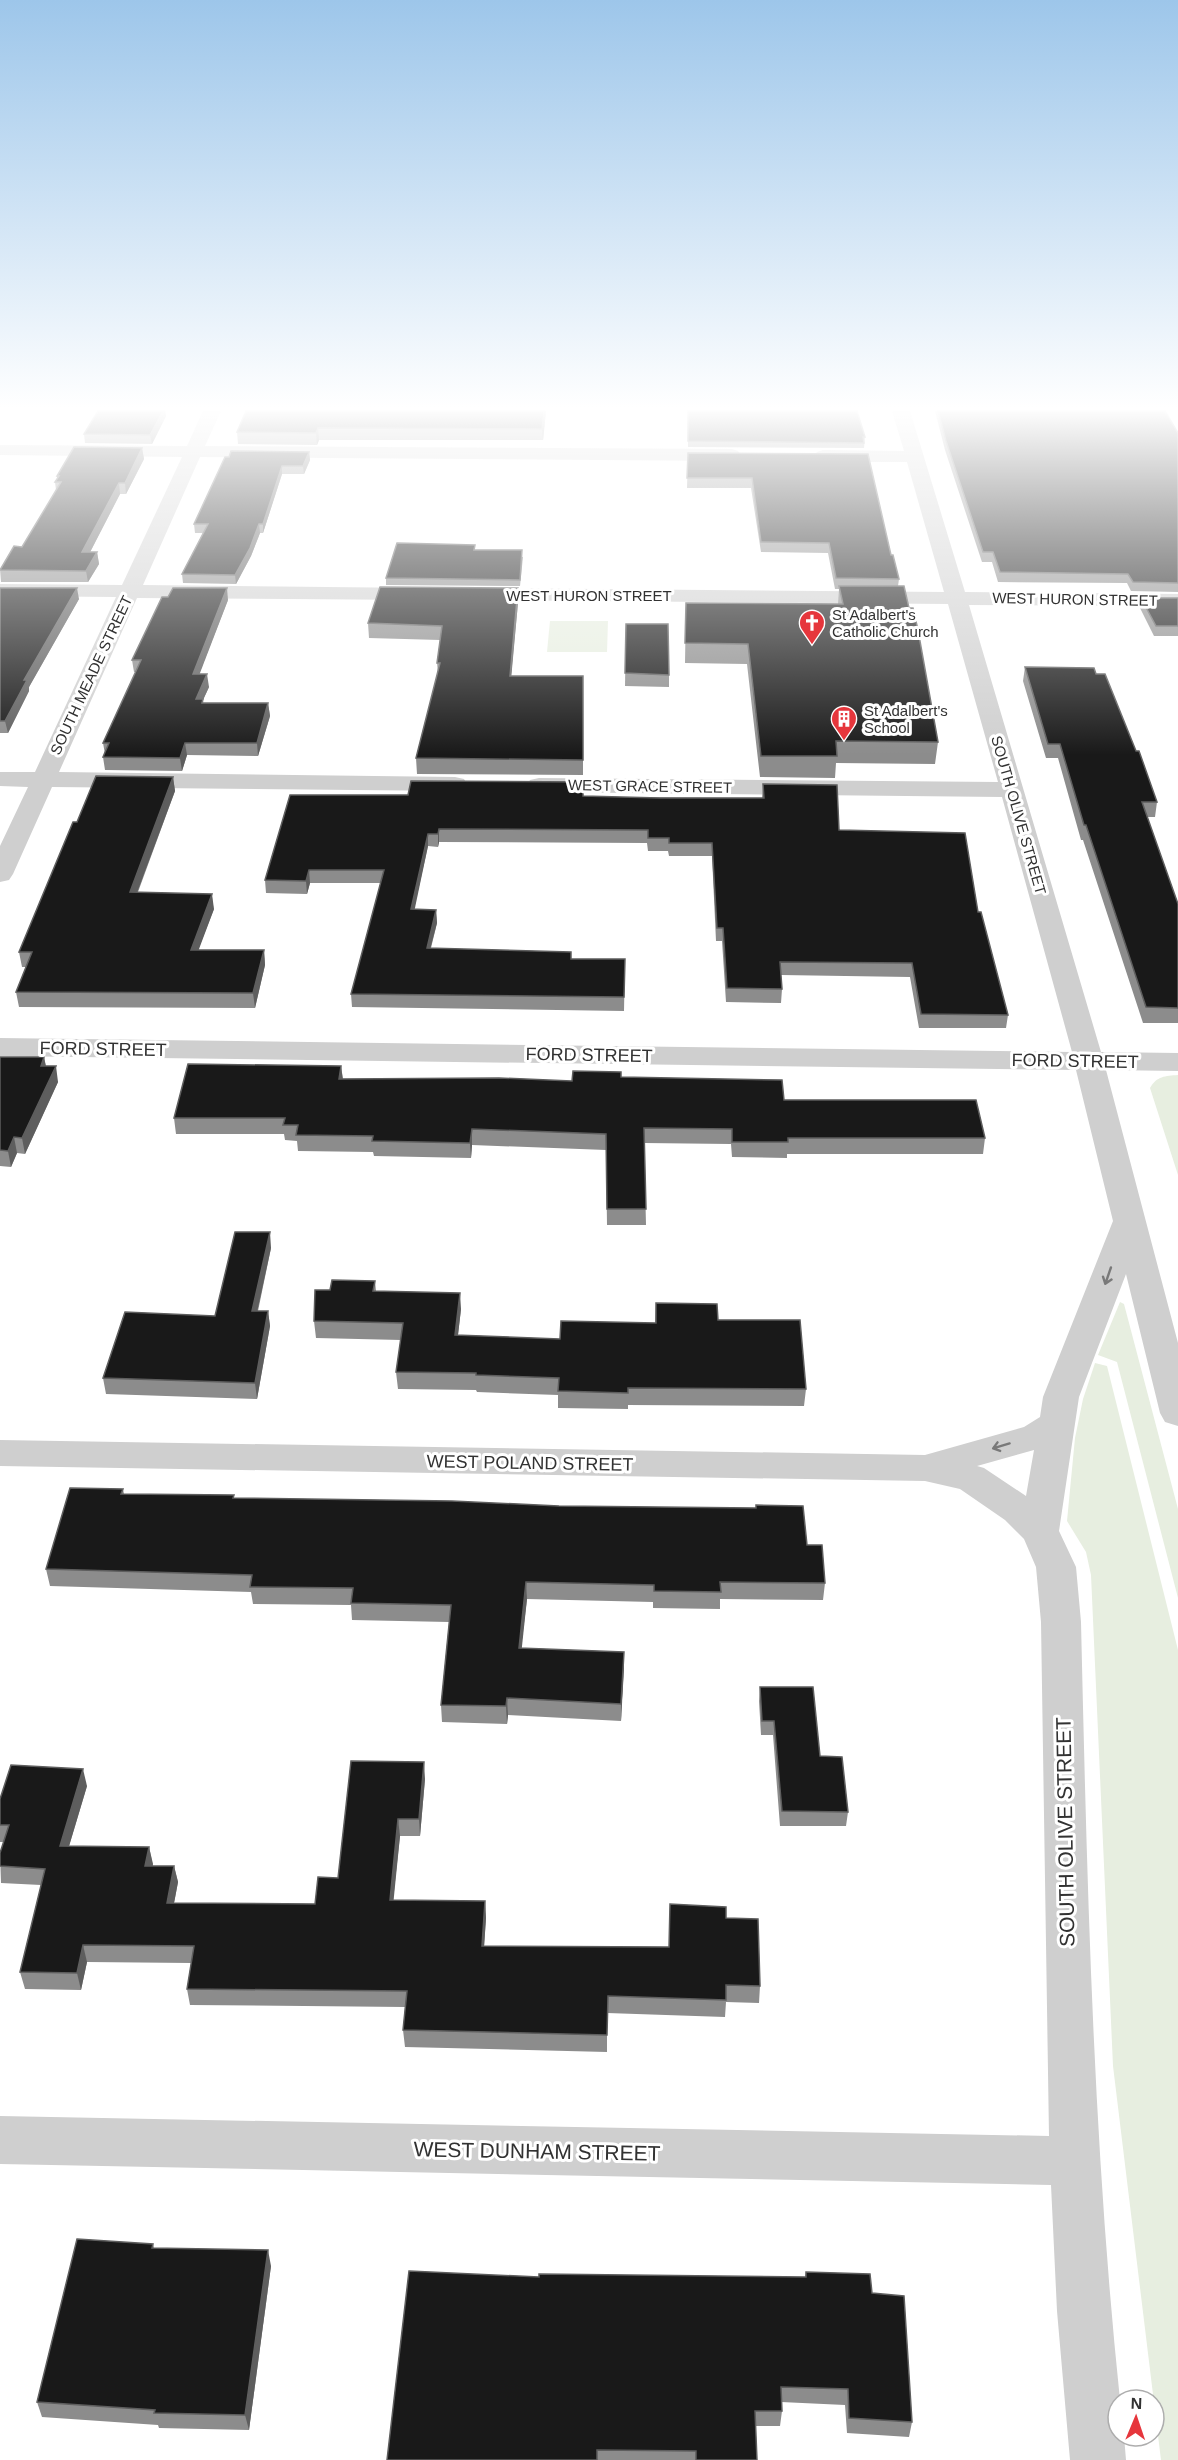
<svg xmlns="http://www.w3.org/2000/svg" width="1178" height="2460" font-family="Arial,sans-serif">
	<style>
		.green { fill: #e7eee0 }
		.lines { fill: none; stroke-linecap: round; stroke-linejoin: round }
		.minor { fill: #cfcfcf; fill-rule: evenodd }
		.wall { fill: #8c8c8c }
		.shaded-wall { fill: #5e5e5e }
		.building { fill: #191919; stroke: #5e5e5e; stroke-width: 1.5 }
		.oneway { stroke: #797979 }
		.labels { text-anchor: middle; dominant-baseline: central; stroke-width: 6; stroke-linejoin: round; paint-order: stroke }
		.far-street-label { font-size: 15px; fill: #323232; stroke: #fff }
		.far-poi-label { font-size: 15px; fill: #323232; stroke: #fff; text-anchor: start }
		.street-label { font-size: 18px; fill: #323232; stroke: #fff }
		.near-street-label { font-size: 21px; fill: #323232; stroke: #fff }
	</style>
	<rect width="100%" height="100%" fill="#fff"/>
	<g class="green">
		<path d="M550,621H608L607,652H547Z"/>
		<path d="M1178,1075V1175L1150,1088C1157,1076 1165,1076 1178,1075Z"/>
		<path d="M1120,1302L1124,1304L1178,1509V1598L1117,1362L1098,1355Z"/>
		<path d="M1095,1363L1107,1366L1178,1650V2460H1161L1113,2066L1091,1575L1086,1552L1067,1521L1075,1438L1083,1399Z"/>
	</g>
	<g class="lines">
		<g class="minor">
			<path d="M203,411H221L205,446L732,449L738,451L741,455L738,459L732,461L200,457L143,585L423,588L430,590L433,594L430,598L423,600L137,598L59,772L455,777L464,779L467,784L464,789L455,791L52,787L13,874L9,880L0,882V846L28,787L0,786V772H35L116,597L0,596V584L122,585L182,457L0,455V445L187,446Z"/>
			<path d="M892,411H910L965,592L1178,594V606L969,605L1101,1052L1178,1053V1071L1106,1070L1178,1343V1426L1165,1422L1160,1413L1126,1274L1079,1397L1059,1531L1076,1567L1081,1622C1087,1881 1093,2142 1120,2400H1118V2436H1124L1126,2460H1070L1057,2311L1051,2185L0,2164V2116L1049,2136L1041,1622L1036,1567L1024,1539L1005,1520L960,1489L925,1481L0,1466V1440L925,1455L1024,1427L1040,1417L1043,1397L1113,1221L1076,1070L0,1056V1038L1072,1052L1002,797L539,792L530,790L527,785L530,780L539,778L998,782L948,604L475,600L468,598L465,594L468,590L475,588L944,592L907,462H823L817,460L814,456L817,452L823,450L904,451ZM1034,1450L1026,1496L984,1468L977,1466Z"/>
		</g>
	</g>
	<g class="wall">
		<path d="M98,411H165L166,416L152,444L85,443L84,434Z"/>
		<path d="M546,411L543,440H319L317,445L238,444L237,432Z"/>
		<path d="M688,411L865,437L864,448L688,447Z"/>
		<path d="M935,411H1165L1178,433V592L1131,591L1127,583L998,582L992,562H982L945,450Z"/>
		<path d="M142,448L144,459L126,494H120L90,552H97L99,564L88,582H1L0,569L22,547L56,490L55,482L57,479V476Z"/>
		<path d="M309,452L310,460L304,474H282L263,533H260L251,556L236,584L183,583L182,574L203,533H195L194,524L225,457Z"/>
		<path d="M688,453L868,454L891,555L899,579L898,586L938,742L935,764L836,763L835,778L760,777L747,664L685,663L686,603L838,604L839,589H835L828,553L761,552L751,488H687Z"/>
		<path d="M475,545V550L523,557L520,586L386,585V578Z"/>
		<path d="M0,588L79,599L29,687V691L8,733H0Z"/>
		<path d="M518,588V603L511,676H583V775L417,774L416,758L438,674L437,663L440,640L369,638L368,623Z"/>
		<path d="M1141,598H1178V636H1154L1140,608Z"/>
		<path d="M228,600L199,674L209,687L203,700V703H268L270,716L258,756L187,755L182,771L105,770L103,757L105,754L103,743L136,672H134L132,660Z"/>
		<path d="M626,624L669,675V687L625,686Z"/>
		<path d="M1025,667L1096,674L1157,802L1155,817H1147L1178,904V1023H1143L1083,840H1081L1058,758H1046L1023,681Z"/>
		<path d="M173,777L175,791L138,892L214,909L198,950H264L265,965L255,1008L19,1007L16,992L26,967H22L19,952L77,822Z"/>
		<path d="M763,784L978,912L1008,1015L1006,1028H919L910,977L781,975L782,989L781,1003L726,1002L722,941H716L712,856H669L668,851H648L647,843L439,842L438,847L428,846L414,909L436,910L437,923L431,948L571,959H625L624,1011L352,1007L351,994L381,883H310L307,894L266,893L265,880L290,795L762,798Z"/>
		<path d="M0,1057H44L46,1066L58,1082L25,1154L17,1153L11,1167L0,1166Z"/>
		<path d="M341,1066L343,1079L572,1081L621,1077L784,1100L985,1138L983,1154H787V1158L732,1157L731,1144L644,1143L646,1225H607L606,1150L472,1145L471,1158L374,1156L373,1152L298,1151L297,1141L285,1140L284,1134H176L174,1118Z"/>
		<path d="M271,1248L258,1311H268L270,1326L257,1399L106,1394L103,1378L215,1316Z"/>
		<path d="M375,1281L376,1291L461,1309L458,1335L560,1339L655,1323L656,1303L718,1320L806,1389L804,1406L628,1405V1409L558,1408V1395L477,1392L476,1390L398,1389L396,1372L401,1340L316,1338L314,1321L330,1290Z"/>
		<path d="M123,1489L124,1494L234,1498L807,1545L825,1583L823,1600L720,1599V1609L653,1608V1602L527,1599L521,1648L624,1652L621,1721L508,1715L507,1724L442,1722L441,1705L449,1622L352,1620L351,1605L253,1604L251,1592L50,1586L46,1569Z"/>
		<path d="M760,1687L820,1756L848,1812L846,1826H780L773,1735H761L759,1701Z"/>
		<path d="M425,1779L420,1836H400L393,1900L485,1901L486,1918L484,1946L668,1947L726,1918L760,1986L759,2003L726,2002L725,2017L607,2013V2052L405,2047L403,2030L405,2007L190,2005L187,1989L191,1963L87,1962L81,1990L25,1989L20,1972L41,1885L1,1883L0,1853L4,1842H0V1799L87,1786L69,1846L149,1847L153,1866H174L178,1882L174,1903L315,1904Z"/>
		<path d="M153,2244L154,2248L271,2266L249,2430L159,2428L158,2425L42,2417L37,2402Z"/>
		<path d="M806,2272L872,2293L912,2422L909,2437L847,2433L845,2405L781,2402L782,2411L780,2426H755L757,2460H387L539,2277H805Z"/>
	</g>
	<g class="shaded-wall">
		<path d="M163,411H165L166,416L152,444L150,435Z"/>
		<path d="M544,411H546L543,440L542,429Z"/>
		<path d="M318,428L319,440L317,445L316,433Z"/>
		<path d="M142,448L144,459L126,494L125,483Z"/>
		<path d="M309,452L310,460L304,474L303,466Z"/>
		<path d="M282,466V474L263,533V524Z"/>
		<path d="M119,483L120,494L84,564L82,552Z"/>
		<path d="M259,524L260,533L251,556L236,584L235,575Z"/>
		<path d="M97,552L99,564L88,582L86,571Z"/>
		<path d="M77,588L79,599L29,687V691L8,733L5,721L24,680Z"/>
		<path d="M227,588L228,600L195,686L193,674Z"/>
		<path d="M518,588V603L510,691V676Z"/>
		<path d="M207,674L209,687L203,700L204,712L196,699Z"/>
		<path d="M268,703L270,716L258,756L257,743Z"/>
		<path d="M185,743L187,755L182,771L180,758Z"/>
		<path d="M173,777L175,791L132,906L130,892Z"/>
		<path d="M439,829V842L438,847V834Z"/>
		<path d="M428,834V846L412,922L411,909Z"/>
		<path d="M309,870L310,883L307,894L306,881Z"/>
		<path d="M212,894L214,909L193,965L191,950Z"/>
		<path d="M436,910L437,923L427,961V948Z"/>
		<path d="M264,950L265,965L255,1008L253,993Z"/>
		<path d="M44,1057L47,1073L41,1066Z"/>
		<path d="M56,1066L58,1082L25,1154L22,1138Z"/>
		<path d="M341,1066L343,1081L339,1079Z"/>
		<path d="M472,1129V1145L471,1158L470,1143Z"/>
		<path d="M14,1137L17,1153L11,1167L8,1151Z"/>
		<path d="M270,1232L271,1248L254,1326L252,1311Z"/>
		<path d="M460,1293L461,1309L456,1352L455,1335Z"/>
		<path d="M268,1311L270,1326L257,1399L255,1383Z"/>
		<path d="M526,1582L527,1599L520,1665L519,1648Z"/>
		<path d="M624,1652V1669L621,1721V1704Z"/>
		<path d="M507,1698L508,1715L507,1724L506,1706Z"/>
		<path d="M424,1762L425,1779L420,1836L419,1819Z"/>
		<path d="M83,1769L87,1786L64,1863L60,1846Z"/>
		<path d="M398,1819L400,1836L392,1916L390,1900Z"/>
		<path d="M149,1847L153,1864L149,1882L145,1866Z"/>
		<path d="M174,1866L178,1882L171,1919L167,1903Z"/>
		<path d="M485,1901L486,1918L483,1963L482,1946Z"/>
		<path d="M83,1945L87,1962L81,1990L77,1973Z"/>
		<path d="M268,2250L271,2266L249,2430L245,2415Z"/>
	</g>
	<g class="building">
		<path d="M98,411H163L150,435L84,434Z"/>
		<path d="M246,411H544L542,429L318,428L316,433L237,432Z"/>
		<path d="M688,411H857L865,437H863L864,443L688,441Z"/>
		<path d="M938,411H1165L1178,433V583L1133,582L1128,574L1000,572L993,552H983L946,441Z"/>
		<path d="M74,447L142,448L125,483H119L82,552H97L86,571L0,570L14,546L22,547L61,482H55L59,476H57Z"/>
		<path d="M231,451L309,452L303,466H282L263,524H259L250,548L235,575L182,574L208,524H194L225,457H229Z"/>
		<path d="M688,453L868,454L891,555H893L899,579L836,578L829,543L761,542L752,478H687Z"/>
		<path d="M397,543L475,545L474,550H522L520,580L386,578Z"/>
		<path d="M839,586H904L909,608H913L918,630L938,742L836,741L837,756H761L748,644L685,643L686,603L843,604Z"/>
		<path d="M380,587L518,588L510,676H583V760L416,758L440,663H437L442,626L368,623Z"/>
		<path d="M0,588H77L24,680H27L5,721H0Z"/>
		<path d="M173,588H227L193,674H207L196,699H203L202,703H268L257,743H185L180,758L103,757L109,743H103L141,660H132L162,597H168Z"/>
		<path d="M1141,598H1178V626H1156Z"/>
		<path d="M626,624H668L669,675L625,673Z"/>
		<path d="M1025,667L1094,668L1096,674H1105L1136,751H1139L1157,802H1142L1178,904V1008L1146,1007L1086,825H1084L1060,744H1048Z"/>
		<path d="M96,776L173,777L130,892L212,894L191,950H264L253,993L16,992L32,952H19L73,822H77Z"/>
		<path d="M411,781L583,782V796L660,798H764L763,784L837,785L839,830L965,833L978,912H981L1008,1015L921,1014L912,963L780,962L782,989L727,988L723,928H717L712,843H669V838H648V830L439,829L438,834H428L411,909L436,910L427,948L571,952V959H625L624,997L351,994L384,870H309L306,881L265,880L290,795H408Z"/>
		<path d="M0,1057H44L41,1066H56L22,1138L14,1137L8,1151L0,1150Z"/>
		<path d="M188,1064L341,1066L339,1079L499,1078L572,1081L573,1071L621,1072V1077L782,1080L784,1100H976L985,1138H788V1142H732V1129L644,1128L646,1209H607L606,1134L472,1129L470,1143L372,1141L373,1136L296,1135L298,1125H283L285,1118H174Z"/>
		<path d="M235,1232H270L252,1311H268L255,1383L103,1378L125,1312L215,1316Z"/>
		<path d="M332,1280L375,1281L373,1291L460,1293L455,1335L560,1339L561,1321L656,1323V1303L717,1304L718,1320H800L806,1389L628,1388V1393L558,1391L559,1378L476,1375V1373L396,1372L403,1323L314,1321L315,1290H330Z"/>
		<path d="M70,1488L123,1489L121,1494L234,1495L233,1498L452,1501L559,1506L756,1508V1505L803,1506L807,1545H822L825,1583L720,1582L721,1592L654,1591V1585L526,1582L519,1648L624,1652L621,1704L507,1698L506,1706L441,1705L451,1605L351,1603L353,1588L250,1587L252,1575L46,1569Z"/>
		<path d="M760,1687H813L820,1756L842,1757L848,1812L782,1811L774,1721H762Z"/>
		<path d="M351,1761L424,1762L419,1819H398L390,1900L485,1901L482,1946L669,1947L670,1904L726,1907V1918L758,1919L760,1986L726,1985V2000L608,1996L607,2035L403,2030L407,1991L187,1989L194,1946L83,1945L77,1973L20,1972L45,1869L0,1866V1853L9,1825H0V1799L11,1765L83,1769L60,1846L149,1847L145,1866H174L167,1903L315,1904L318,1877L338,1878Z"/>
		<path d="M77,2239L153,2244L152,2248L268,2250L245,2415L154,2413L155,2410L37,2402Z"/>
		<path d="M409,2271L539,2277V2274L806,2277V2272L870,2274L872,2293L904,2296L912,2422L849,2418L848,2389L781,2387L782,2411H755L757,2460H696V2451L597,2450V2460H387Z"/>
	</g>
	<defs><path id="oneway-shaft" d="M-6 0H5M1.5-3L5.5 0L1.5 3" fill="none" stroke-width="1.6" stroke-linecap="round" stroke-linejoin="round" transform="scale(1.5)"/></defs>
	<g class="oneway">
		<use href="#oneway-shaft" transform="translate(1108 1276) rotate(109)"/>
		<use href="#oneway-shaft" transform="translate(1001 1446) rotate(163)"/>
	</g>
	<linearGradient id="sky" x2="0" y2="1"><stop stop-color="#9dc6ea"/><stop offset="0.54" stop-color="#fff"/><stop offset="1" stop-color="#fff" stop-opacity="0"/></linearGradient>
	<rect width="1178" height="755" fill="url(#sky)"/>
	<defs>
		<symbol id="church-pin" viewBox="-11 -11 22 30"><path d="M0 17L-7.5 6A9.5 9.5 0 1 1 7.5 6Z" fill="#e6363c" stroke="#fff"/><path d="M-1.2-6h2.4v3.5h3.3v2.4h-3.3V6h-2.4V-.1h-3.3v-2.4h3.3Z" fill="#fff"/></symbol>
		<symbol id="building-pin" viewBox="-11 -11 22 30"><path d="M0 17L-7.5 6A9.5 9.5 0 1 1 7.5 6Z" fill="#e6363c" stroke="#fff"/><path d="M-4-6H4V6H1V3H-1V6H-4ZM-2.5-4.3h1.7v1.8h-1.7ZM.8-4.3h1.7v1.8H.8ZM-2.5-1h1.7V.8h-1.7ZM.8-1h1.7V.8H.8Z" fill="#fff"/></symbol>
	</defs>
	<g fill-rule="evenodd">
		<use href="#church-pin" x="797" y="608" width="30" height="40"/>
		<use href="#building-pin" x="829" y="704" width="30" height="40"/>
	</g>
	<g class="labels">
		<g class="far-street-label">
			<text x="589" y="595">WEST HURON STREET</text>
			<text transform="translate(1075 599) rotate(1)">WEST HURON STREET</text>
			<text transform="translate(91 675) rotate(-65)">SOUTH MEADE STREET</text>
			<text transform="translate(650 786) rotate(1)">WEST GRACE STREET</text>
			<text transform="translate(1019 815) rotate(74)">SOUTH OLIVE STREET</text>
		</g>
		<g class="far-poi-label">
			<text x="832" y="614">St Adalbert's<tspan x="832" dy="17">Catholic Church</tspan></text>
			<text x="864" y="710">St Adalbert's<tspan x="864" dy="17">School</tspan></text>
		</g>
		<g class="street-label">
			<text transform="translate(103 1049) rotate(1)">FORD STREET</text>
			<text transform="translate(589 1055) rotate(1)">FORD STREET</text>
			<text transform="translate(1075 1061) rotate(1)">FORD STREET</text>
			<text transform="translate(530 1463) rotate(1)">WEST POLAND STREET</text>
		</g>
		<g class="near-street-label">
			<text transform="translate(1065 1832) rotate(-91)">SOUTH OLIVE STREET</text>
			<text transform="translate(537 2151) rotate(1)">WEST DUNHAM STREET</text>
		</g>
	</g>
	<g transform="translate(1136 2418) rotate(2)"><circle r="28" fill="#ffffff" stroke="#adadad" stroke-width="1.5"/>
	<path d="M0-4.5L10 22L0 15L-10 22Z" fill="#e6363c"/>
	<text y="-9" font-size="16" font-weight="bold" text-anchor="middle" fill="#323232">N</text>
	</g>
</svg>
